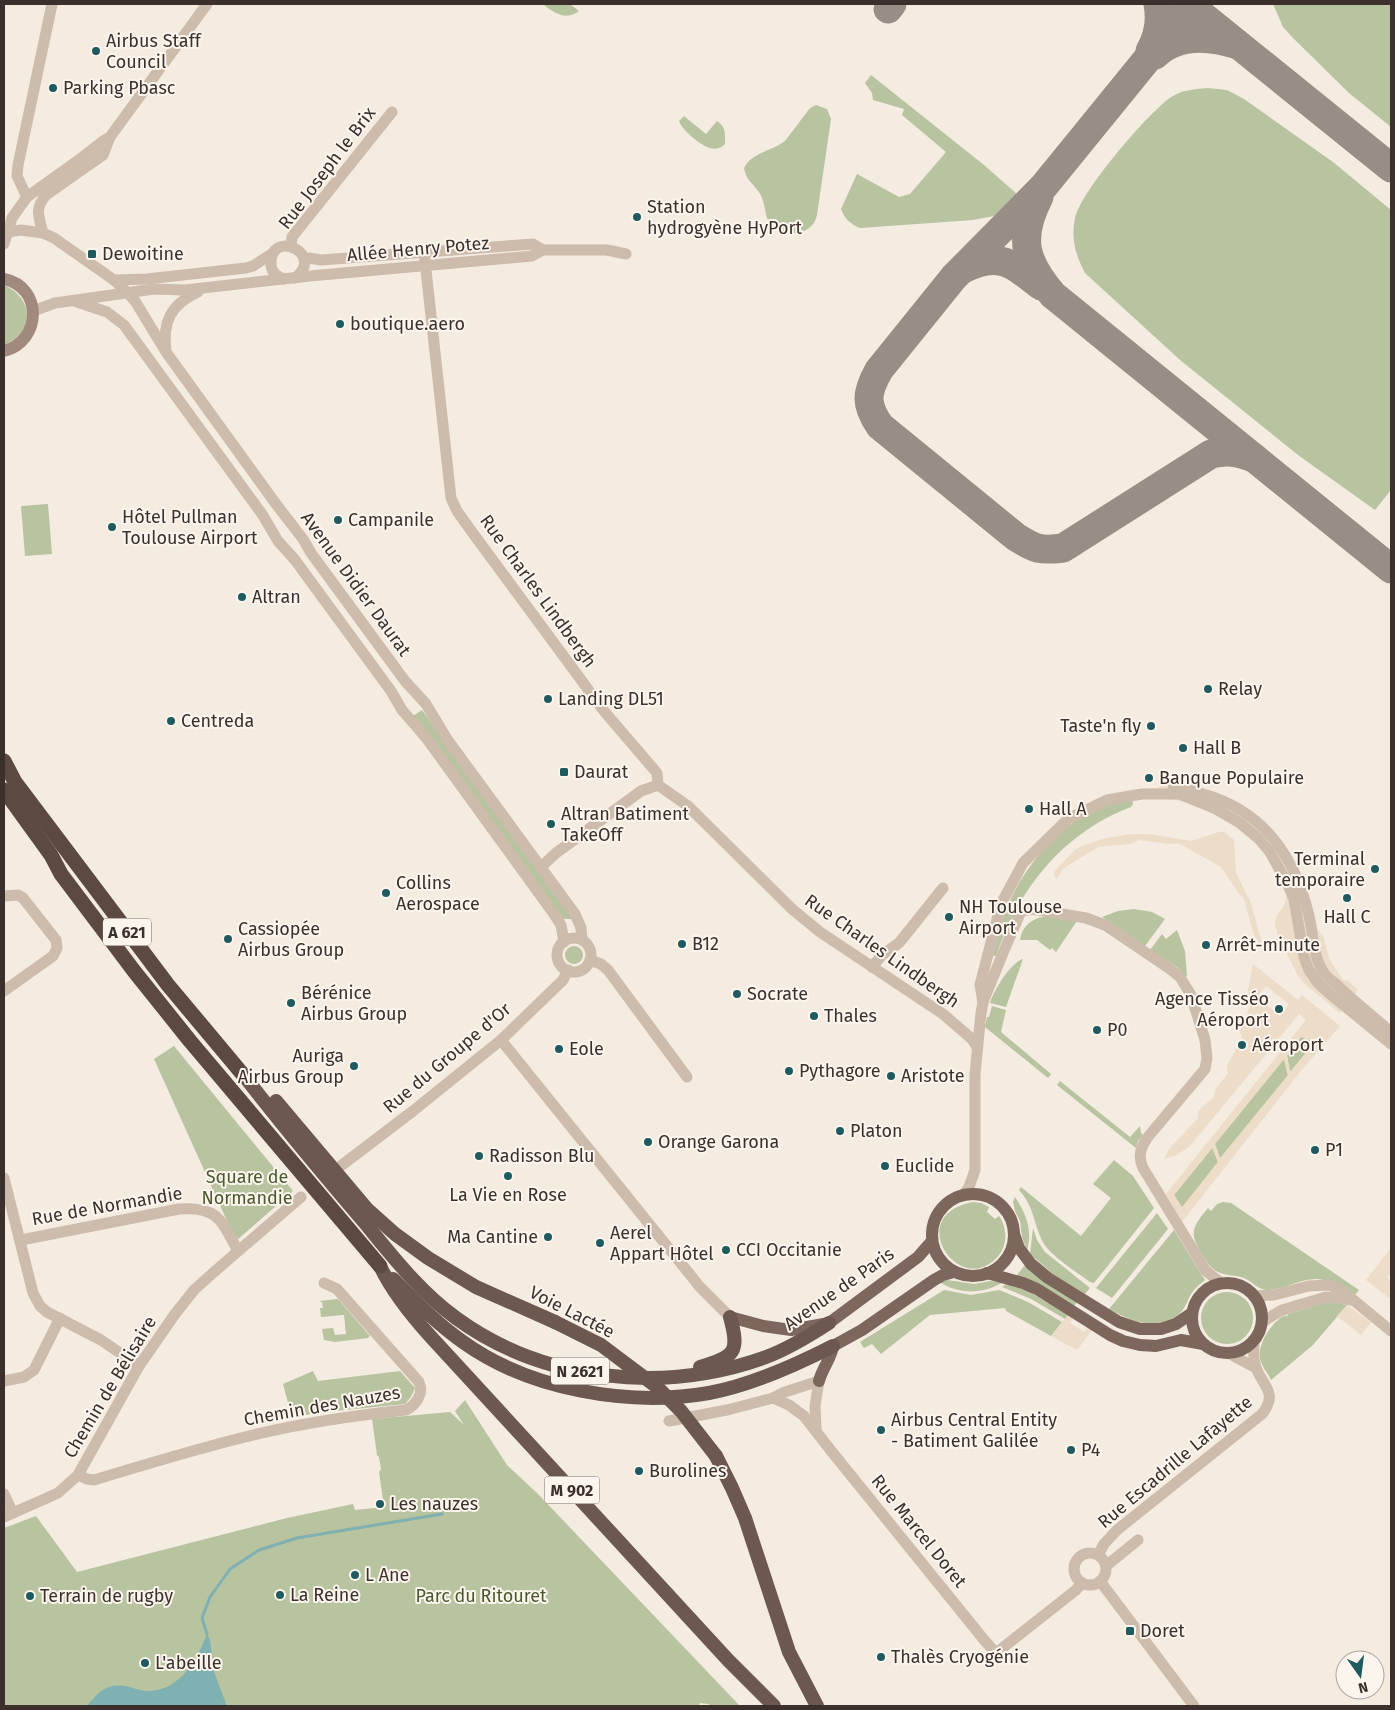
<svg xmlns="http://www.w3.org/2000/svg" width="1395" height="1710" font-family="'Fira Sans',sans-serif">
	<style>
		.green { fill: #b8c4a0 }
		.plaza { fill: #ecdcc8; fill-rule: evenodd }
		.water { fill: #7fb0b2 }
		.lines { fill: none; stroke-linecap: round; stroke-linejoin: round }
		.stream { stroke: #7fb0b2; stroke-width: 3 }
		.taxiway { stroke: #988e86; stroke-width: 29 }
		.minor { stroke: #cdbbac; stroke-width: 11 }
		.secondary { stroke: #a18a7d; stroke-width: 12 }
		.primary { stroke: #7d675c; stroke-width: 12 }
		.trunk { stroke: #6c584f; stroke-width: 14 }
		.motorway { stroke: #5c4a42; stroke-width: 15 }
		.trunk-bridge { stroke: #6c584f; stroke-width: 14 }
		.poi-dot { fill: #1f5a5e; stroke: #fbf5ee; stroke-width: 2 }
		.labels { text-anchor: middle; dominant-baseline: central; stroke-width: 4; stroke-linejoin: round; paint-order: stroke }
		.shield { fill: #fbf5ee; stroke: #756b66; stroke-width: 1 }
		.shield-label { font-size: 16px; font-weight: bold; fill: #3b302b }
		.poi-label { font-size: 18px; fill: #3b302b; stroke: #fbf5ee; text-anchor: start }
		.street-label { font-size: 18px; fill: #3b302b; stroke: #fbf5ee }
		.park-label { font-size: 18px; fill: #4a5a2e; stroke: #fbf5ee }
	</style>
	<rect width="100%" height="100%" fill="#f4ebe1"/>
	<g class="green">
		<path d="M543,4H570L579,11C567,21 553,13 543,4Z"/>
		<path d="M1273,4H1391V127L1349,93L1292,37L1283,27Z"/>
		<path d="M871,75L984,165L1017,194L994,216L973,220L860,228C850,224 845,219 841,209L857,174L899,197L910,194L946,152L902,115L904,109L873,100L872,93L865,83Z"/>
		<path d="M1208,88L1227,90L1244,99L1333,162L1391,210V490L1375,510L1298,455L1180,360L1085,273C1075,254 1071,239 1075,218C1080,192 1148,113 1171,97C1182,90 1195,89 1208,88Z"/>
		<path d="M816,105L827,109L831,119L818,208C817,216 816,223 809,228C797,237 775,234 768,220C764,211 765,199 758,191C752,182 746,180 744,168C751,153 772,151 785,141L810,108Z"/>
		<path d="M684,116L706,134L717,121C726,127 725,133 725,144C721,148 716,150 710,148C701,146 681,129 679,121Z"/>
		<path d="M4,285C34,298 35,332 4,345Z"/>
		<path d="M48,504L52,554L25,556L21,506Z"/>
		<path d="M422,710L574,919H561L413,716Z"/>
		<path d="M1132,799L1133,804L1131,807C1064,832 1018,889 996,956L990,955C1006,905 1018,873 1057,836C1070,824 1084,813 1102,807C1111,803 1122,802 1132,799Z"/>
		<path d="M1134,909L1152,912L1165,919L1145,946L1102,917L1118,911Z"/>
		<path d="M1048,916L1077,921L1056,952L1052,948L1050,950L1037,940H1020C1023,924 1033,918 1048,916Z"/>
		<path d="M1177,930L1185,951L1187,977L1177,967L1150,950L1162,934L1166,939Z"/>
		<circle cx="574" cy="955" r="9"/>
		<path d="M1023,959L1006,1007L990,1003C993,991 1011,962 1023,959Z"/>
		<path d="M992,1006L1006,1010L1001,1032L1051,1074L1048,1078L985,1027L987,1017H989Z"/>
		<path d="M1301,1037L1315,1042L1290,1072L1287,1055Z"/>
		<path d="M174,1046L293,1191L236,1241L154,1059Z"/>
		<path d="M1284,1059L1288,1076L1220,1159L1215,1144Z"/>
		<path d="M1060,1081L1130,1137L1140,1126L1141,1133L1143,1135L1138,1141L1136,1148L1057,1085Z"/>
		<path d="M1213,1147L1218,1162L1182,1208L1174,1195Z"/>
		<path d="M1114,1160L1133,1176L1154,1208L1094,1283L1090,1282C1078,1273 1049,1255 1043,1242C1033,1223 1035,1208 1019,1190L1021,1187L1081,1236L1111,1198L1093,1184Z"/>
		<path d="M1015,1197C1026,1213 1033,1231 1027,1250L1022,1237L1020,1221L1015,1211L1013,1202Z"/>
		<path d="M973,1202L981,1203L989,1207L987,1212L995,1219L999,1216C1006,1226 1008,1241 1001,1252C965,1305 899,1216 973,1202Z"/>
		<path d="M1223,1202L1231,1203L1359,1290L1355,1295C1345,1290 1334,1283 1324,1280C1304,1275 1286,1290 1267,1290C1258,1290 1252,1281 1244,1278C1236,1275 1226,1276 1218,1272C1211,1269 1207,1262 1203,1256C1189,1233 1191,1229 1208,1208L1211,1211L1217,1204Z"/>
		<path d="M1157,1213L1168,1229L1112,1298L1096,1288Z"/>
		<path d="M1033,1228L1037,1240L1045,1252L1090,1288L1085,1294L1054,1275L1030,1254Z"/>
		<path d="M1174,1230L1205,1280C1200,1284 1195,1288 1191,1294C1188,1299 1186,1306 1182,1311C1162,1335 1131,1321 1109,1309Z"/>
		<path d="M1025,1265L1077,1302L1074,1306L1017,1275Z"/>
		<path d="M947,1280L975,1284L990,1281L1003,1282C985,1294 958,1295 940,1282Z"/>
		<path d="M1008,1283L1030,1292L1068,1315L1065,1319L1031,1299L1002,1287Z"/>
		<path d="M944,1290L971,1295L999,1290L1028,1302L1062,1322L1051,1336L1006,1311L1005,1308L930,1315L881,1354L872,1344L864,1348L860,1342Z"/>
		<circle cx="1227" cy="1318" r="26"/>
		<path d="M338,1299L370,1336L368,1338L335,1342L324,1340L322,1329L333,1328L335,1335L346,1334L344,1315L321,1317L320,1308H323L322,1302L319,1301Z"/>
		<path d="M1327,1302L1347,1305L1313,1345L1271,1380C1268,1373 1261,1366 1260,1358C1257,1344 1273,1320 1286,1315L1287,1317L1288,1314Z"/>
		<path d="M313,1371L318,1381L400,1371L415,1388L411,1397L405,1404L335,1411L334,1409L292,1418L283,1384Z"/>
		<path d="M465,1400L507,1465L538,1494L740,1706H711L708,1704L700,1703L699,1706H4V1528L36,1516L77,1572L287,1518L353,1504L355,1510L384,1507L379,1472L381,1469L379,1457L377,1455L372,1419L450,1412L464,1425L455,1411Z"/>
	</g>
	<g class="plaza">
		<path d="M1166,785L1167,787H1172L1246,816L1285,862L1307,918L1323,936L1330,960L1342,979L1345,981L1347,980L1358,990L1340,1013L1306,985L1298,976L1278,935L1275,925L1276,917L1285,904L1287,892L1283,879L1256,840L1223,816L1182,801L1158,797L1132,798L1130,790L1158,788L1160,786Z"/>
		<path d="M1219,832H1224L1234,840L1236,873L1251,903L1264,951L1254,935L1244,899L1238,892L1221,867L1178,843L1170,844L1139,840L1130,844L1098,847L1064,868L1057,878L1054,876V872L1063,862L1075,850L1082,846L1102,839L1130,834H1150L1191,841Z"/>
		<path d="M1253,964L1298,1000L1302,995L1340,1026L1300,1072L1182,1222L1166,1194L1306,1020L1299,1014L1190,1146L1177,1155L1164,1159L1169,1149L1198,1118V1111L1214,1097L1215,1090L1228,1073L1227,1066L1242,1038L1240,1032L1251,1003L1247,996ZM1266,986L1289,1004L1280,1016L1257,997ZM1301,1037L1315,1042L1290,1072L1287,1056ZM1284,1059L1288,1075L1220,1158L1215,1144ZM1212,1148L1218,1162L1182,1207L1174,1195Z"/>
		<path d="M1391,1248V1272L1387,1278L1391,1281V1296L1389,1298L1366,1280Z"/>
		<path d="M1347,1305L1371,1322L1361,1335L1337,1316Z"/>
		<path d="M1068,1315L1073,1318L1070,1323L1084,1332L1088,1328L1092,1330L1077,1350L1051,1336Z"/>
	</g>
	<path class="water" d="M207,1634L210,1640L214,1672L227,1706H87C100,1690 108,1682 130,1687C136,1689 143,1691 149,1691C181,1690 197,1659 207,1634Z"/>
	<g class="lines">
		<path class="stream" d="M207,1634L202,1618L210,1597L230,1569L259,1550L297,1538L442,1514"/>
		<g class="taxiway">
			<path d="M1188,4L1391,168"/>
			<path d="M1192,4L1044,186L954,277L879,370C866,393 865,404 880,426L1016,537C1035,549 1040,551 1063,548L1211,454C1228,450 1237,452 1254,458"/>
			<path d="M888,9L892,4"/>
			<path d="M1150,51C1158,37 1161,20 1158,4"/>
			<path d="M1155,55C1178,33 1210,36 1238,45"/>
			<path d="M1039,197C1018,238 1024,261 1053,295L1391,569"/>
			<path d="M963,269C999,251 1012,263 1041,286"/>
		</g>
		<g class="minor">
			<path d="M27,197L17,176L18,165L52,4"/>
			<path d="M8,232L21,230L43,233L54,238L114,280L127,292L135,301L166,352L276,504L303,539L311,553L405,681L426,704L447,739L575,914L581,928L582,940"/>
			<path d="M43,233C39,217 34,209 46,195L103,155L110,137L207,4"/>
			<path d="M4,244L12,218L27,197L80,159L103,141L110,137"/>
			<path d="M291,246L292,237L392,112"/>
			<path d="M424,252L451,498L457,511L472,532L604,711L657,773L658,785"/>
			<path d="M304,260L309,258L321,260L533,244L543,250H607L626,254"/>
			<path d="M284,279C276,276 270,271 271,262C272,229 326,254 295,278"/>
			<path d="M114,280L147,279L246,268L253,266L273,253"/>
			<path d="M74,301L107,312L124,325L262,514L278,541L295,560L391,691L402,710L427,739L554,914L561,925L564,942"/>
			<path d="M33,311L55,303L154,289L185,290L310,276L532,256L543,250"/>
			<path d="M166,351C162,322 171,304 198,292"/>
			<path d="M658,785L688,806L792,909L820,932L943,1014L972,1039L977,1047"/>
			<path d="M1173,787C1184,787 1193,791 1203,794C1264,811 1295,856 1309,916C1314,936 1312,957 1325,974C1329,979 1335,983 1339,987C1356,1003 1374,1017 1391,1032"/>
			<path d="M541,867L556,853L641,791L658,785"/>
			<path d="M4,896L18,895L23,898L56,940L57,948L53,956L4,991"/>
			<circle cx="574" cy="955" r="17"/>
			<path d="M590,960L601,964L608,970L687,1077"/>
			<path d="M872,967L882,955L899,943L943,888"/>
			<path d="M983,1002L980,985L1001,904L1023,863L1068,819L1107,800L1142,794H1179L1216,809L1240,823L1259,839L1270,852L1288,885L1294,899L1304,957L1309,970L1318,983L1330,994L1391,1044"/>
			<path d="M501,1040L700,1287L730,1317"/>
			<path d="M342,1165L413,1111L501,1040L563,980L568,970"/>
			<path d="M4,1178L33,1293L40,1306L47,1312L101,1340L139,1366"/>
			<path d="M963,1195L969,1187L975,1170V1074L981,1013L983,1002L1003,953L1021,911L1032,909L1086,918L1105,925L1170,969L1180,977L1191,995L1205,1040L1207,1058L1205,1069L1147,1138C1140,1149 1138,1156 1143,1168L1206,1271L1221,1283"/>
			<path d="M21,1240L179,1209C218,1206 221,1220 238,1251"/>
			<path d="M1254,1296L1274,1295L1309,1286L1329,1285L1340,1289L1391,1331"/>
			<path d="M1262,1322L1282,1310L1326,1297L1352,1300"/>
			<path d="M1228,1353L1256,1368"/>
			<path d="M4,1381L24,1377L34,1370L60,1318"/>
			<path d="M773,1398L785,1392L819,1381"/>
			<path d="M669,1421L727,1410L773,1398L789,1405L804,1416L832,1452L985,1641L996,1653L1076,1590L1082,1583"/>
			<path d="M816,1429L815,1406L819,1381"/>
			<path d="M78,1475L87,1479L94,1480C140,1466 187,1452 233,1440C290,1425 348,1416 406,1410C416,1405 424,1394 419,1382L337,1289L324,1283"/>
			<path d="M4,1494L13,1513"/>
			<path d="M4,1517L58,1493L78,1475L139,1366L175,1314L194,1290L214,1272L301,1197"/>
			<circle cx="1090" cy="1569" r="16"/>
			<path d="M1098,1555L1104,1544L1117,1530L1262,1414C1280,1391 1260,1385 1255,1364C1253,1357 1254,1348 1254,1340"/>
			<path d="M1106,1566L1138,1540"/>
			<path d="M1100,1581L1194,1706"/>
		</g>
		<path class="secondary" d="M4,279C43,287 42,341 4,351"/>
		<g class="primary">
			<circle cx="973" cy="1235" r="41"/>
			<path d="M1014,1234L1019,1248L1031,1264L1048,1278L1119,1322L1140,1329H1161L1176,1324L1192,1313"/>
			<path d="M987,1273L1023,1283L1037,1289L1110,1335L1123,1341L1140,1345L1156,1346L1181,1340L1203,1344"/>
			<circle cx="1227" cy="1318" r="35"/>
			<path d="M730,1317L763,1326L791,1330L829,1323L918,1257L932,1241"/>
			<path d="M819,1381C822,1369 832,1357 833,1346L862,1330L934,1280L943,1275L954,1272"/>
		</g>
		<g class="trunk">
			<path d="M245,1077C284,1127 324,1175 365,1223C393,1257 420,1292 456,1318C544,1382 664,1394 766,1357C788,1349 809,1336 829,1323"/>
			<path d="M276,1101L367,1209L395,1234L428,1258L476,1287L555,1322"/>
			<path d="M380,1266C393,1293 411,1315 431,1337L728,1660L774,1706"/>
			<path d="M393,1279C415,1301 437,1324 463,1342C530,1390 629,1407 709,1393C752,1385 794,1366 833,1346"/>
			<path d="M700,1367C735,1357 740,1352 730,1317"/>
			<path d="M716,1456L732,1488L745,1518L789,1652L817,1706"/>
		</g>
		<g class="motorway">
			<path d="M4,761L15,782L168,985L245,1077"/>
			<path d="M4,790L51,855L61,874L134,971L190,1041L380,1266"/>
		</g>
		<path class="trunk-bridge" d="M555,1322L601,1345L657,1387L681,1411L716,1456"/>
	</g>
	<g class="poi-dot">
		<circle cx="96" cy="51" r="5"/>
		<circle cx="53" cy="88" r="5"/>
		<circle cx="637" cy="217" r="5"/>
		<rect x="87" y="249" width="10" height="10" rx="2.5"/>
		<circle cx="340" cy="324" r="5"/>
		<circle cx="338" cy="520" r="5"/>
		<circle cx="112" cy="527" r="5"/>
		<circle cx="242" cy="597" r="5"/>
		<circle cx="1208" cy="689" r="5"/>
		<circle cx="548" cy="699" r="5"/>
		<circle cx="171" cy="721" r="5"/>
		<circle cx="1151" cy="726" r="5"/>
		<circle cx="1183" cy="748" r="5"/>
		<rect x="559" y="767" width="10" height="10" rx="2.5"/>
		<circle cx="1149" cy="778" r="5"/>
		<circle cx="1029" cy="809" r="5"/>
		<circle cx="551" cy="824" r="5"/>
		<circle cx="1375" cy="869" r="5"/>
		<circle cx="386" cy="893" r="5"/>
		<circle cx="1347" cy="898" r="5"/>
		<circle cx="949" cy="917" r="5"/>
		<circle cx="228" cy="939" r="5"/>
		<circle cx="682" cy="944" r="5"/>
		<circle cx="1206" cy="945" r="5"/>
		<circle cx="737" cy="994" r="5"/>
		<circle cx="291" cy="1003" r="5"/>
		<circle cx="1279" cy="1009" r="5"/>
		<circle cx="814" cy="1016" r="5"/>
		<circle cx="1097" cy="1030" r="5"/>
		<circle cx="1242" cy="1045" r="5"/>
		<circle cx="559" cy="1049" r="5"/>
		<circle cx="354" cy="1066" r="5"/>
		<circle cx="789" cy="1071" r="5"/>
		<circle cx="891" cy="1076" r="5"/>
		<circle cx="840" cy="1131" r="5"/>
		<circle cx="648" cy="1142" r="5"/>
		<circle cx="1315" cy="1150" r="5"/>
		<circle cx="479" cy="1156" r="5"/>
		<circle cx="885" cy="1166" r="5"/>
		<circle cx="508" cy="1176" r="5"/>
		<circle cx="548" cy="1237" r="5"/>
		<circle cx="600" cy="1243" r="5"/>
		<circle cx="726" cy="1250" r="5"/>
		<circle cx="881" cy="1430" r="5"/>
		<circle cx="1071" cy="1450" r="5"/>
		<circle cx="639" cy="1471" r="5"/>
		<circle cx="380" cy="1504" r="5"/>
		<circle cx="355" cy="1575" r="5"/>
		<circle cx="280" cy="1595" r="5"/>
		<circle cx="30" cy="1596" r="5"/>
		<rect x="1125" y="1626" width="10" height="10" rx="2.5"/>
		<circle cx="881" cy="1657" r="5"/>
		<circle cx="145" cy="1663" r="5"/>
	</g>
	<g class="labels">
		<g class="shield">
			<rect x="103" y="918.5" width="48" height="27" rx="4"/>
			<rect x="551" y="1357.5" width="58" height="27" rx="4"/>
			<rect x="544.5" y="1476.5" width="55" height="27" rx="4"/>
		</g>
		<g class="shield-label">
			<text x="127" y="932">A 621</text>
			<text x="580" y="1371">N 2621</text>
			<text x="572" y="1490">M 902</text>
		</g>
		<g class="poi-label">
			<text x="106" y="41">Airbus Staff<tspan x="106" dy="21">Council</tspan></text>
			<text x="63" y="88">Parking Pbasc</text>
			<text x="647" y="207">Station<tspan x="647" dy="21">hydrogyène HyPort</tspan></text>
			<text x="102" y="254">Dewoitine</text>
			<text x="350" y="324">boutique.aero</text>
			<text x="122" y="517">Hôtel Pullman<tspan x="122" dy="21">Toulouse Airport</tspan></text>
			<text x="348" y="520">Campanile</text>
			<text x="252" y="597">Altran</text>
			<text x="1218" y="689">Relay</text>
			<text x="558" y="699">Landing DL51</text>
			<text x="181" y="721">Centreda</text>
			<text x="1141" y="726" text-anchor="end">Taste'n fly</text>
			<text x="1193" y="748">Hall B</text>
			<text x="574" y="772">Daurat</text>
			<text x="1159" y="778">Banque Populaire</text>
			<text x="1039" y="809">Hall A</text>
			<text x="561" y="814">Altran Batiment<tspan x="561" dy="21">TakeOff</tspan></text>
			<text x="1365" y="859" text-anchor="end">Terminal<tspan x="1365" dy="21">temporaire</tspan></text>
			<text x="396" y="883">Collins<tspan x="396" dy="21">Aerospace</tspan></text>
			<text x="959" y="907">NH Toulouse<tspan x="959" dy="21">Airport</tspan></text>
			<text x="1347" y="917" text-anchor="middle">Hall C</text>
			<text x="238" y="929">Cassiopée<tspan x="238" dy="21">Airbus Group</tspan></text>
			<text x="692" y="944">B12</text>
			<text x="1216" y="945">Arrêt-minute</text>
			<text x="301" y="993">Bérénice<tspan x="301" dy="21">Airbus Group</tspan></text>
			<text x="747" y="994">Socrate</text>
			<text x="1269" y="999" text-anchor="end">Agence Tisséo<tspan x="1269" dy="21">Aéroport</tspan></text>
			<text x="824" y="1016">Thales</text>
			<text x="1107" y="1030">P0</text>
			<text x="1252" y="1045">Aéroport</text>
			<text x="569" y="1049">Eole</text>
			<text x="344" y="1056" text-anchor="end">Auriga<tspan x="344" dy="21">Airbus Group</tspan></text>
			<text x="799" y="1071">Pythagore</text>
			<text x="901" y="1076">Aristote</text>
			<text x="850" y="1131">Platon</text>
			<text x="658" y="1142">Orange Garona</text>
			<text x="1325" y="1150">P1</text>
			<text x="489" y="1156">Radisson Blu</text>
			<text x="895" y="1166">Euclide</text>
			<text x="508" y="1195" text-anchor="middle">La Vie en Rose</text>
			<text x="610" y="1233">Aerel<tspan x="610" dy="21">Appart Hôtel</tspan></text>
			<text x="538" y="1237" text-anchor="end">Ma Cantine</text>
			<text x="736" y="1250">CCI Occitanie</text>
			<text x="891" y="1420">Airbus Central Entity<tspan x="891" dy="21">- Batiment Galilée</tspan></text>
			<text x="1081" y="1450">P4</text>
			<text x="649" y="1471">Burolines</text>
			<text x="390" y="1504">Les nauzes</text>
			<text x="365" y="1575">L Ane</text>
			<text x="290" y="1595">La Reine</text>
			<text x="40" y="1596">Terrain de rugby</text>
			<text x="1140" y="1631">Doret</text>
			<text x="891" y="1657">Thalès Cryogénie</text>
			<text x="155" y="1663">L'abeille</text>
		</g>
		<g class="street-label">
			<text transform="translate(327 168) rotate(-53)">Rue Joseph le Brix</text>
			<text transform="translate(418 249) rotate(-5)">Allée Henry Potez</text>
			<text transform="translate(356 584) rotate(54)">Avenue Didier Daurat</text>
			<text transform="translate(538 591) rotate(54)">Rue Charles Lindbergh</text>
			<text transform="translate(882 951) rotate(35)">Rue Charles Lindbergh</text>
			<text transform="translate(447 1058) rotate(-40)">Rue du Groupe d'Or</text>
			<text transform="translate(107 1206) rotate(-10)">Rue de Normandie</text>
			<text transform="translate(839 1289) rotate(-35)">Avenue de Paris</text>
			<text transform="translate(572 1312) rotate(27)">Voie Lactée</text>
			<text transform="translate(110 1387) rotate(-59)">Chemin de Bélisaire</text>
			<text transform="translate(322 1406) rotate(-10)">Chemin des Nauzes</text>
			<text transform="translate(1175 1462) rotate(-40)">Rue Escadrille Lafayette</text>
			<text transform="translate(919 1531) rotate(51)">Rue Marcel Doret</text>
		</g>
		<g class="park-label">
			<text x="247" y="1177">Square de<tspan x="247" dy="21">Normandie</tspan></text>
			<text x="481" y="1596">Parc du Ritouret</text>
		</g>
	</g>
	<rect width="1395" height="1710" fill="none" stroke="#3b302b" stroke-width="10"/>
	<g transform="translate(1360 1675) rotate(166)"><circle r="24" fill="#fbf5ee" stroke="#aea6a0"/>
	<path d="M0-4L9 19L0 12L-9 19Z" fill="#1f5a5e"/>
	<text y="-8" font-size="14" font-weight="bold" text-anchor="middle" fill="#3b302b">N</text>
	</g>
</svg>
